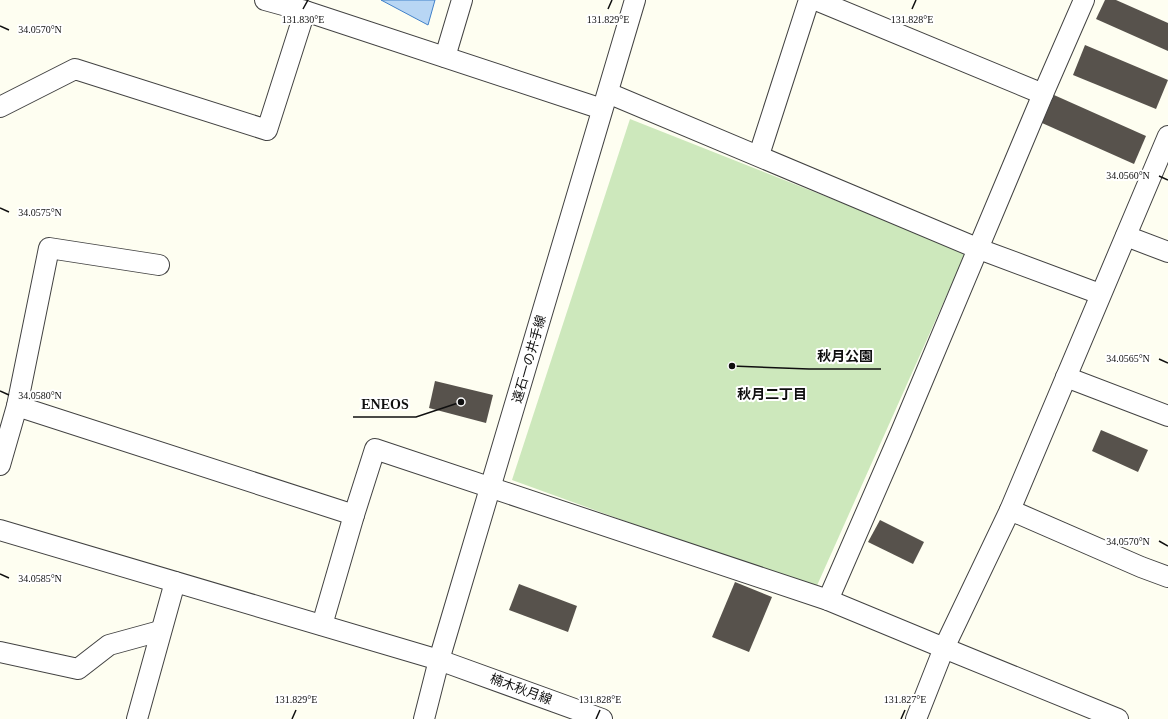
<svg xmlns="http://www.w3.org/2000/svg" width="1168" height="719" font-family="'Times New Roman','Noto Sans JP',serif">
	<style>
		.green { fill: #cde8bc }
		.water { fill: #b8d6f4; stroke: #4181c9 }
		.building { fill: #57524c }
		.lines { fill: none; stroke-linecap: round; stroke-linejoin: round }
		.minor-casing { stroke: #424242; stroke-width: 22 }
		.minor { stroke: #fff; stroke-width: 20 }
		.ticks { fill: none; stroke: #0f0f0f; stroke-width: 1.5 }
		.labels { text-anchor: middle; dominant-baseline: central; stroke-width: 4; stroke-linejoin: round; paint-order: stroke }
		.street-label { font-size: 13px; fill: #0f0f0f; stroke: #fff }
		.neighbourhood-label { font-size: 14px; font-weight: bold; fill: #0f0f0f; stroke: #fff }
		.ticks-label { font-size: 10px; text-anchor: middle; fill: #0f0f0f; stroke: #fff; stroke-width: 4; stroke-linejoin: round; paint-order: stroke }
		.leader { fill: none; stroke: #0f0f0f; stroke-width: 1.5 }
		.callout-dot { fill: #0f0f0f; stroke: #fff; stroke-width: 1.5 }
		.callout-label { font-size: 14px; text-anchor: middle; font-weight: bold; fill: #0f0f0f; stroke: #fff; stroke-width: 4; stroke-linejoin: round; paint-order: stroke }
	</style>
	<rect width="100%" height="100%" fill="#fefef1"/>
	<path class="green" d="M630,119L966,252L815,590L512,480Z"/>
	<path class="water" d="M381,0H435L428,25Z"/>
	<g class="building">
		<path d="M1105,0H1116L1168,23V51L1096,19Z"/>
		<path d="M1085,45L1168,80L1156,109L1073,75Z"/>
		<path d="M1054,95L1146,136L1134,164L1042,123Z"/>
		<path d="M435,381L493,395L486,423L429,408Z"/>
		<path d="M1101,430L1148,450L1138,472L1092,451Z"/>
		<path d="M880,520L924,542L913,564L868,542Z"/>
		<path d="M735,582L772,597L749,652L712,637Z"/>
		<path d="M519,584L577,606L568,632L509,610Z"/>
	</g>
	<g class="lines">
		<defs>
			<g id="minor">
				<path d="M265,0L305,11L602,109"/>
				<path d="M816,0L1043,94"/>
				<path d="M445,57L462,0"/>
				<path d="M608,93L979,249L1100,294"/>
				<path d="M0,107L75,69L267,130L305,11"/>
				<path d="M759,155L809,0"/>
				<path d="M1126,236L1168,252"/>
				<path d="M1066,377L1168,416"/>
				<path d="M17,406L354,515L375,449L828,600L944,648L1118,719"/>
				<path d="M0,465L17,406L49,248L159,265"/>
				<path d="M1010,510L1141,567L1168,577"/>
				<path d="M0,530L439,660L602,719"/>
				<path d="M828,600L901,432L1043,94L1084,0"/>
				<path d="M322,625L354,515"/>
				<path d="M0,652L78,669L109,645L160,631"/>
				<path d="M137,719L175,582"/>
				<path d="M424,719L439,660L635,0"/>
				<path d="M916,719L944,648L1010,510L1168,136"/>
			</g>
		</defs>
		<use href="#minor" class="minor-casing"/>
		<use href="#minor" class="minor"/>
	</g>
	<path class="ticks" d="M303,9L308,0M608,9L612,0M912,9L916,0M0,26L9,30M1159,176L1168,180M0,208L9,212M1159,359L1168,363M0,391L9,395M1159,541L1168,546M0,574L9,578M292,719L296,710M596,719L600,710M901,719L905,710"/>
	<g class="labels">
		<g class="street-label">
			<text transform="translate(529 359) rotate(-74)">遠石一の井手線</text>
			<text transform="translate(521 689) rotate(20)">楠木秋月線</text>
		</g>
		<g class="neighbourhood-label">
			<text x="772" y="394">秋月二丁目</text>
		</g>
	</g>
	<g class="ticks-label">
		<text x="303" y="23">131.830°E</text>
		<text x="608" y="23">131.829°E</text>
		<text x="912" y="23">131.828°E</text>
		<text x="40" y="33">34.0570°N</text>
		<text x="1128" y="179">34.0560°N</text>
		<text x="40" y="216">34.0575°N</text>
		<text x="1128" y="362">34.0565°N</text>
		<text x="40" y="399">34.0580°N</text>
		<text x="1128" y="545">34.0570°N</text>
		<text x="40" y="582">34.0585°N</text>
		<text x="296" y="703">131.829°E</text>
		<text x="600" y="703">131.828°E</text>
		<text x="905" y="703">131.827°E</text>
	</g>
	<path class="leader" d="M732 366L809 369H881M461 402L416 417H353"/>
	<g class="callout-dot">
		<circle cx="732" cy="366" r="4"/>
		<circle cx="461" cy="402" r="4"/>
	</g>
	<g class="callout-label">
		<text x="845" y="361">秋月公園</text>
		<text x="385" y="409">ENEOS</text>
	</g>
</svg>
